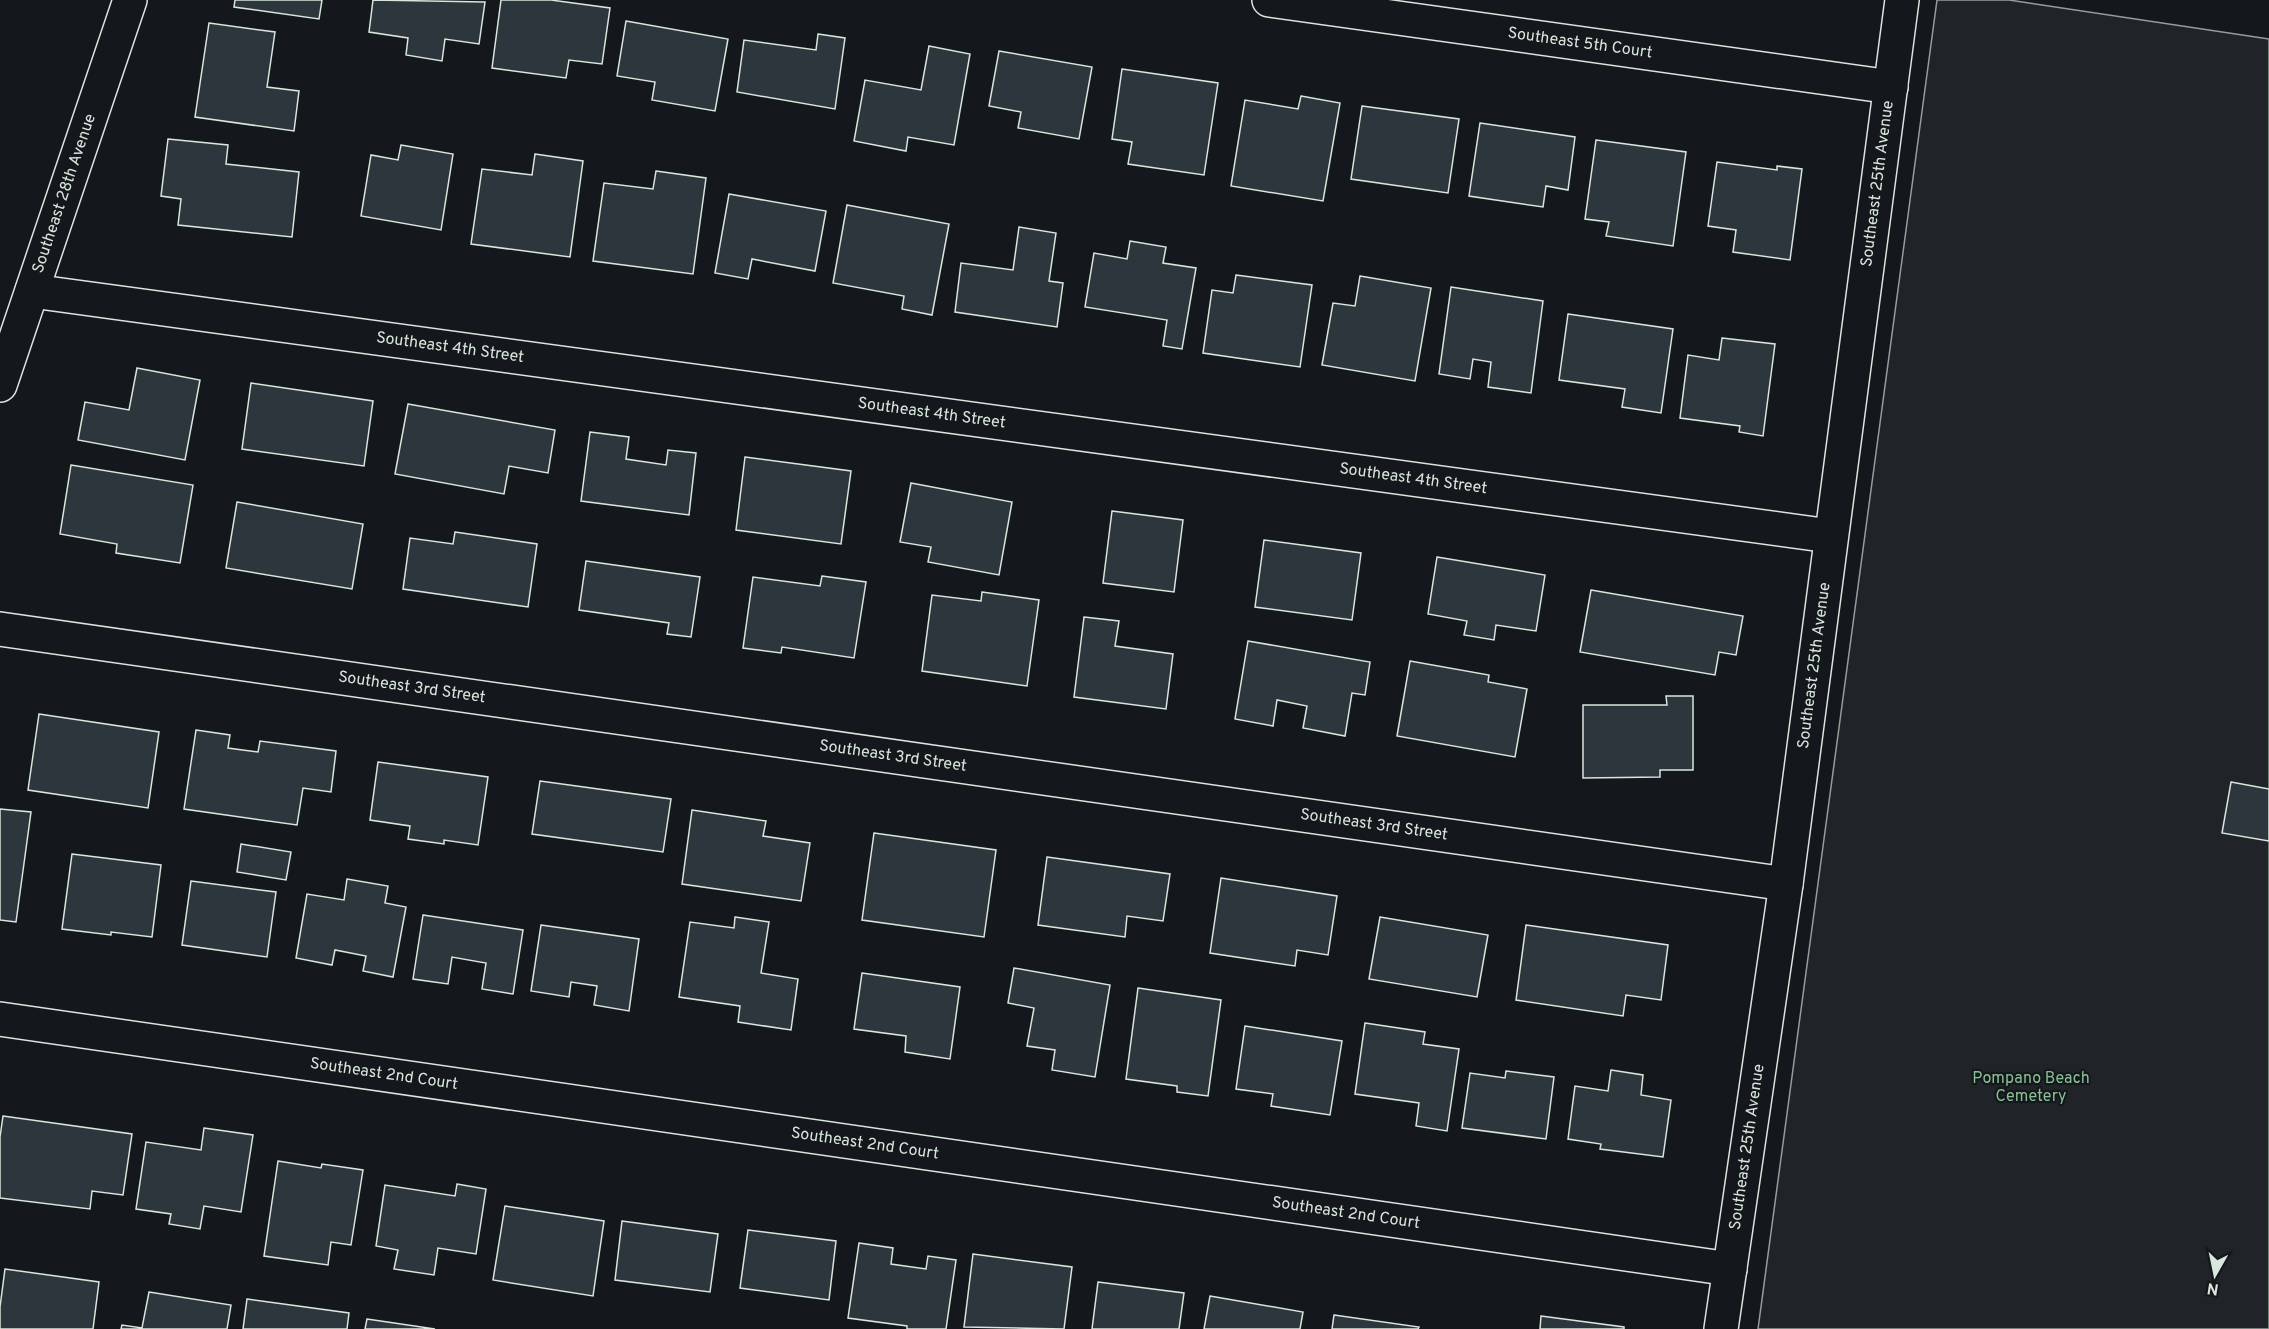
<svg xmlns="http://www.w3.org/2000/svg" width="2269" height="1329" font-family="Overpass,sans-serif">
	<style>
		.green { fill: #202428; stroke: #939e99; stroke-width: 1.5 }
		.building { fill: #2c363c; stroke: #d8e6dc; stroke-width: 1.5 }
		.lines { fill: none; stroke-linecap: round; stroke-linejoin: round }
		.minor-casing { stroke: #d8e6dc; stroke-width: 36 }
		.minor { stroke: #14181c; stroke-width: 33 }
		.labels { text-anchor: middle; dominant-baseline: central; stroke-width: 4.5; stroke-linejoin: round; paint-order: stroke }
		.street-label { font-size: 16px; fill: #d8e6dc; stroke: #14181c }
		.park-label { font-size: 16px; fill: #8ac095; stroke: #14181c }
	</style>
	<rect width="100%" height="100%" fill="#14181c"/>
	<path class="green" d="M1937,0H2009L2269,39V1329H1758Z"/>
	<g class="building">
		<path d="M235,0H322L319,19L234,7Z"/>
		<path d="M373,0L485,2L479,44L445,39L442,61L406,55L408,38L369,32Z"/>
		<path d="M501,0H551L610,8L602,64L569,60L566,78L492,68Z"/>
		<path d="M626,21L728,39L715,111L652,100L655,82L617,76Z"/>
		<path d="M209,23L275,32L267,87L299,91L294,131L195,117Z"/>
		<path d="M818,34L845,38L835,109L737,92L744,40L816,50Z"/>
		<path d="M929,46L970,54L954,145L908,137L906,151L854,141L865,80L921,90Z"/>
		<path d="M999,51L1092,67L1079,139L1018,128L1021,112L989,106Z"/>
		<path d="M1122,69L1218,83L1204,175L1128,164L1132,142L1112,139Z"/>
		<path d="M1301,96L1340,103L1323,201L1231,186L1245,100L1298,109Z"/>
		<path d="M1362,106L1459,119L1448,193L1351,179Z"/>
		<path d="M1480,123L1575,137L1568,190L1546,186L1543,207L1469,196Z"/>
		<path d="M168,139L228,145L226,164L299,172L292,237L178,225L181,199L161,196Z"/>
		<path d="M1596,140L1686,152L1673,246L1606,236L1609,222L1585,219Z"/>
		<path d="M401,145L453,154L441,230L361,216L371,155L398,160Z"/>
		<path d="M535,154L583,161L570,257L471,244L482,169L532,175Z"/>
		<path d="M1717,162L1777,170V166L1802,169L1790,260L1733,252L1736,230L1708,226Z"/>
		<path d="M656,171L706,178L693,274L593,261L604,183L653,189Z"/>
		<path d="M729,194L826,211L815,271L752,259L748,279L715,273Z"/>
		<path d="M847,205L949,224L932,315L902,309L904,296L833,283Z"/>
		<path d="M1019,227L1056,233L1049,281L1063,283L1057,327L955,312L961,263L1013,270Z"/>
		<path d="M1130,241L1166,247L1163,263L1196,268L1182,349L1163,346L1167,320L1085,307L1094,253L1127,259Z"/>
		<path d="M1236,275L1312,285L1300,367L1203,353L1212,290L1233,293Z"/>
		<path d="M1360,276L1431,288L1415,381L1322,365L1333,303L1355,306Z"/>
		<path d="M1451,287L1543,301L1531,393L1488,387L1491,362L1473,359L1470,379L1439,374Z"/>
		<path d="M1568,314L1673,329L1661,413L1622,407L1625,389L1559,380Z"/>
		<path d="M1722,338L1775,344L1763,436L1739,432L1740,426L1680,418L1688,355L1719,360Z"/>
		<path d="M137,368L200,380L185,460L78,440L85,402L129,410Z"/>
		<path d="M251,383L373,401L364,466L242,449Z"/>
		<path d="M408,404L555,430L548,473L509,466L504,494L395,474Z"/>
		<path d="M590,432L629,437L626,459L666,465L668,450L696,453L689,515L581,501Z"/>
		<path d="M745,457L851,471L841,544L736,530Z"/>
		<path d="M71,465L193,485L180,563L116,553L117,544L60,534Z"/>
		<path d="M911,483L1012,502L999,575L928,562L931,547L900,542Z"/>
		<path d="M237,502L363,524L352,589L226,568Z"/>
		<path d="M1112,511L1183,520L1174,592L1103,583Z"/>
		<path d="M455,532L537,544L528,607L403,589L410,538L453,544Z"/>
		<path d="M1264,540L1361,553L1352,620L1255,607Z"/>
		<path d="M1437,557L1545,575L1536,631L1496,625L1494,640L1464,635L1467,621L1428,614Z"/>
		<path d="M586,561L700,577L691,637L667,634L669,623L579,610Z"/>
		<path d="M822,576L866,582L854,658L782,647L781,653L743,648L753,577L820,586Z"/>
		<path d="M1591,590L1743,616L1736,655L1719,652L1715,675L1580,652Z"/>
		<path d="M982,592L1039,600L1027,686L922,671L932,595L981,601Z"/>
		<path d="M1084,617L1119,621L1115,646L1173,654L1166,709L1074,697Z"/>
		<path d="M1248,641L1370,662L1365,695L1352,693L1345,736L1303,728L1307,706L1277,700L1273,726L1235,719Z"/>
		<path d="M1410,661L1489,675L1488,682L1527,689L1515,757L1397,736Z"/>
		<path d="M1666,696H1693V770H1660V777L1583,778V705H1667Z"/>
		<path d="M39,714L159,732L148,808L28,790Z"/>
		<path d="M196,730L230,735L228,748L258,752L260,741L336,751L331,792L303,788L297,825L184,809Z"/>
		<path d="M378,762L488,777L478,845L444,840V844L408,839L410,826L370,820Z"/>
		<path d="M540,781L671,799L663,852L532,834Z"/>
		<path d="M2231,782L2269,789V841L2222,833Z"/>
		<path d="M0,809L31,812L16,922L0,920Z"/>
		<path d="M692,810L766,821L763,836L810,843L801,901L682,884Z"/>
		<path d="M874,833L996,850L984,937L862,920Z"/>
		<path d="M241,844L291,852L286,880L237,872Z"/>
		<path d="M72,854L161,865L152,937L111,932V935L62,929Z"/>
		<path d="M1047,857L1170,874L1163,921L1127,916L1125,937L1038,925Z"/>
		<path d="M1221,878L1337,896L1328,955L1297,950L1295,966L1210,953Z"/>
		<path d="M347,879L388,886L385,903L406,907L393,977L363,971L366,956L335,950L332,965L296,958L307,894L344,900Z"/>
		<path d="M191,881L276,892L267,957L182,945Z"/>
		<path d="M423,915L523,930L513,994L482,989L486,963L452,957L448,984L413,979Z"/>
		<path d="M735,917L769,922L761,973L798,979L791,1030L738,1022L740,1006L679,997L690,922L734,928Z"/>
		<path d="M1380,917L1488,935L1477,997L1369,979Z"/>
		<path d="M541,925L639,939L629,1011L594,1005L597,986L571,982L569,997L531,991Z"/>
		<path d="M1526,925L1668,945L1661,1000L1626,995L1623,1016L1516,1000Z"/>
		<path d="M1014,968L1110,985L1095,1077L1052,1070L1055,1050L1027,1046L1034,1008L1008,1003Z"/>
		<path d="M862,973L960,987L950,1059L905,1052L906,1036L854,1029Z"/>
		<path d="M1138,988L1221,1000L1208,1096L1177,1092V1086L1126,1079Z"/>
		<path d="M1365,1023L1425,1032L1423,1044L1459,1049L1447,1131L1416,1126L1419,1103L1355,1094Z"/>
		<path d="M1245,1026L1342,1041L1330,1115L1271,1106L1273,1094L1236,1089Z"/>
		<path d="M1611,1070L1643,1075L1641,1095L1671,1100L1663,1157L1600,1149L1601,1144L1568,1139L1575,1086L1608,1091Z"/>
		<path d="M1506,1071L1554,1077L1546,1139L1462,1128L1470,1073L1505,1078Z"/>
		<path d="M3,1116L132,1134L123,1195L92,1191L90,1209L0,1198V1137Z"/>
		<path d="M204,1128L253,1135L241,1212L204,1206L200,1229L169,1224L171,1214L136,1209L146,1142L201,1150Z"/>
		<path d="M278,1161L321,1168L322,1164L363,1170L351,1245L331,1242L328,1265L264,1256Z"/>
		<path d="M457,1184L486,1189L476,1254L438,1248L434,1275L394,1269L398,1250L376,1246L385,1185L455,1196Z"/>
		<path d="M505,1206L604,1221L593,1296L493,1280Z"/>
		<path d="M622,1221L718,1234L710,1292L615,1280Z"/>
		<path d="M748,1230L836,1241L829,1300L740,1288Z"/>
		<path d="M859,1243L893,1248L891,1264L926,1269L928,1256L956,1260L946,1329H907V1326L848,1318Z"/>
		<path d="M973,1254L1072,1267L1064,1329L964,1327Z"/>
		<path d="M5,1269L99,1282L93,1329H0V1307Z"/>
		<path d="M1098,1282L1184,1293L1179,1329H1092Z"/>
		<path d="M149,1292L231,1305L227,1329H121L122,1325L142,1328Z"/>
		<path d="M1210,1296L1303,1312L1300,1329H1204Z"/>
		<path d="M247,1299L349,1313L347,1329H243Z"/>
		<path d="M1334,1315L1419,1327L1418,1329H1332Z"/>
		<path d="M1541,1316L1624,1327V1329H1540Z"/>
		<path d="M367,1319L435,1329H365Z"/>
	</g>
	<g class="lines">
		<defs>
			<g id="minor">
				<path id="s1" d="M1269,0L1891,87"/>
				<path id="s2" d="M32,291L1830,536"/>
				<path id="s3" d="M0,385L130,0"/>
				<path id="s4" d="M0,629L1786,884"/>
				<path id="s5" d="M0,1019L1730,1269"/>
				<path id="s6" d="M1721,1329L1786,884L1902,0"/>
			</g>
		</defs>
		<use href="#minor" class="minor-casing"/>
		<use href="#minor" class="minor"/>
	</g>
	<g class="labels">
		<g class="street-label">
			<text stroke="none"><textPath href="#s1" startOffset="314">Southeast 5th Court</textPath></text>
			<text stroke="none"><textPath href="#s6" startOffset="1156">Southeast 25th Avenue</textPath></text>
			<text stroke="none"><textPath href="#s3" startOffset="202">Southeast 28th Avenue</textPath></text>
			<text stroke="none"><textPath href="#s2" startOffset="422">Southeast 4th Street</textPath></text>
			<text stroke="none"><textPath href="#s2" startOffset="908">Southeast 4th Street</textPath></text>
			<text stroke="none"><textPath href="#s2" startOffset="1394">Southeast 4th Street</textPath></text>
			<text stroke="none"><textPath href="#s6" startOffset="670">Southeast 25th Avenue</textPath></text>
			<text stroke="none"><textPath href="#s4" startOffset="416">Southeast 3rd Street</textPath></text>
			<text stroke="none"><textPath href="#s4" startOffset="902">Southeast 3rd Street</textPath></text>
			<text stroke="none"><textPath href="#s4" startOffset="1388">Southeast 3rd Street</textPath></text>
			<text stroke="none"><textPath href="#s5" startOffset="388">Southeast 2nd Court</textPath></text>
			<text stroke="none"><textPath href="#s5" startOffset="874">Southeast 2nd Court</textPath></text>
			<text stroke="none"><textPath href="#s6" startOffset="184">Southeast 25th Avenue</textPath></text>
			<text stroke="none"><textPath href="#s5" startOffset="1360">Southeast 2nd Court</textPath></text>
		</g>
		<g class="park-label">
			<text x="2031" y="1079">Pompano Beach<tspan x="2031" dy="18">Cemetery</tspan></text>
		</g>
	</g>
	<g transform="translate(2215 1275) rotate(189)" stroke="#14181c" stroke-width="4.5" paint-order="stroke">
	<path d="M0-4.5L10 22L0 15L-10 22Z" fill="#d8e6dc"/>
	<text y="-9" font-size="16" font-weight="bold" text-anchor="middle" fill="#d8e6dc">N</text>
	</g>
</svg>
